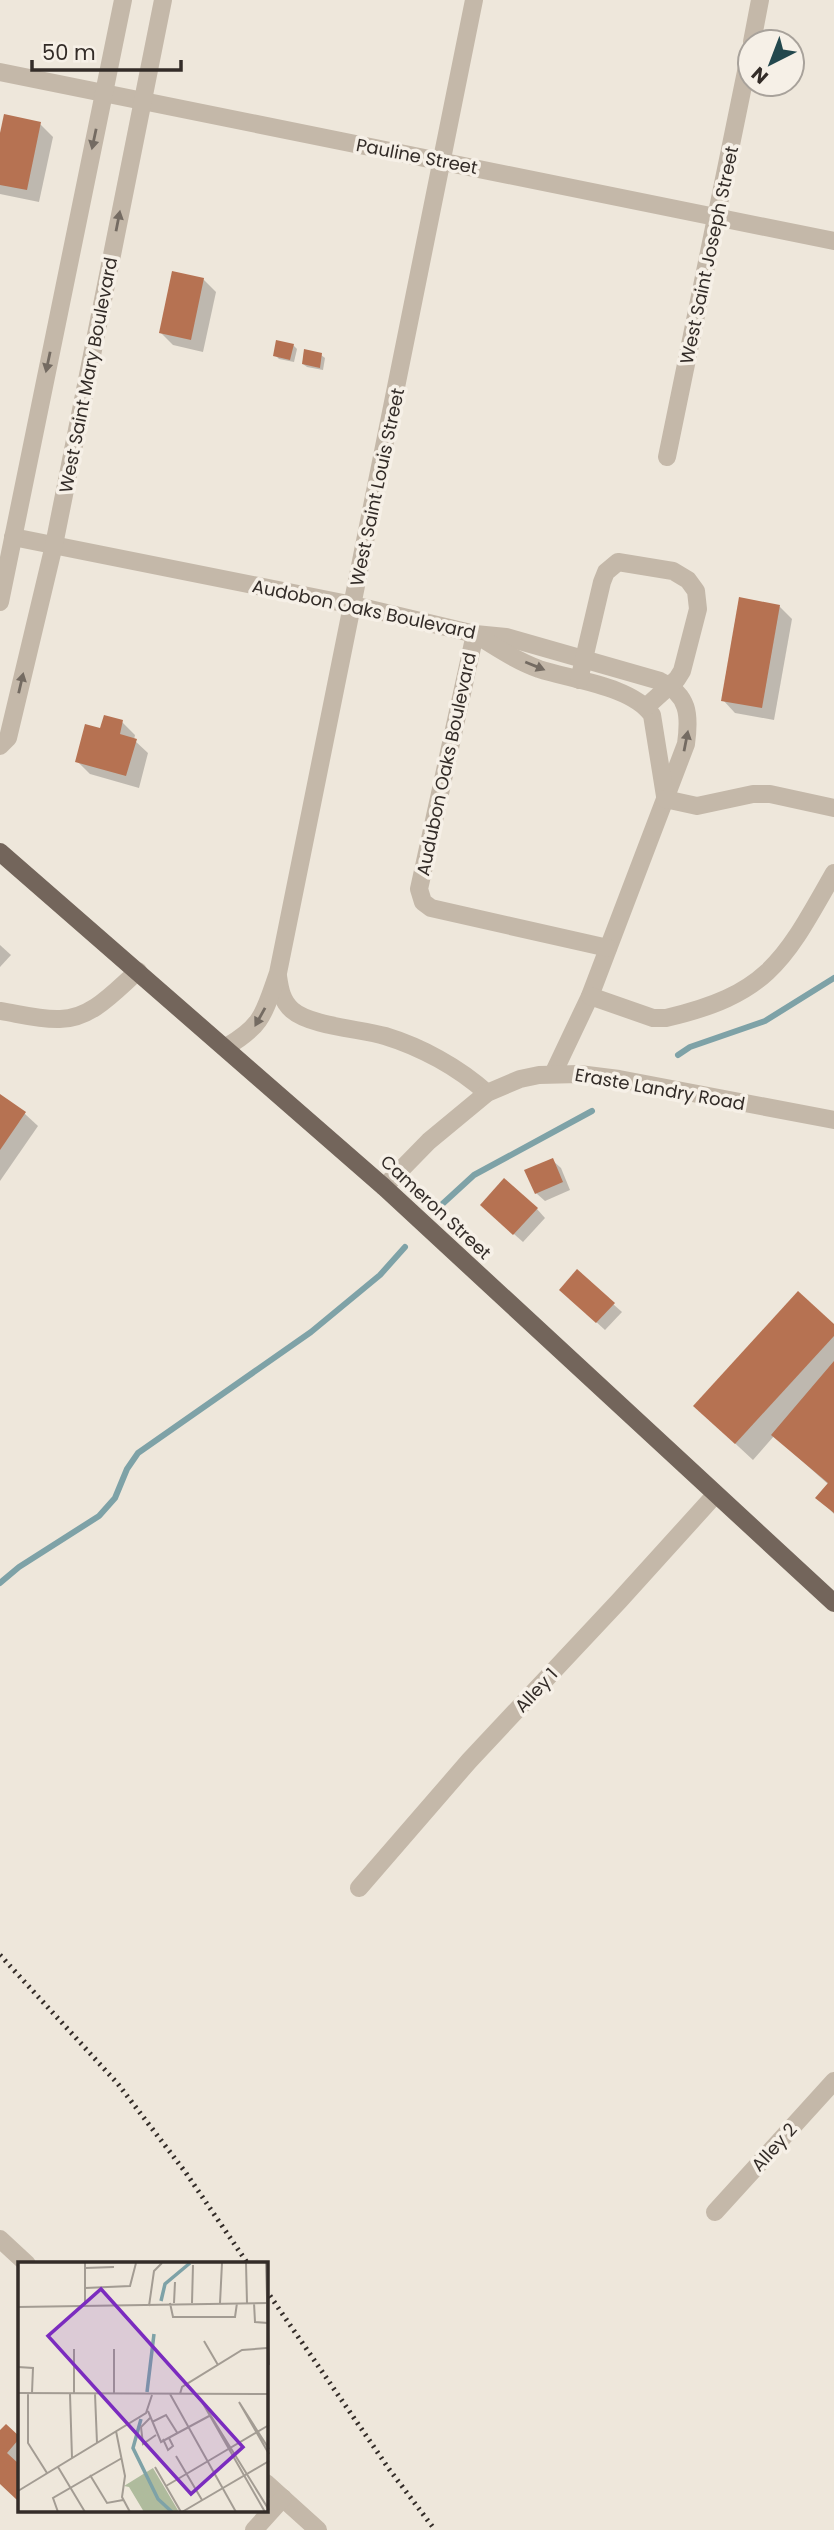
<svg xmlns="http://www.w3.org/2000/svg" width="834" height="2530" font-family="Poppins,sans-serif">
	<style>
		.shadow { fill: #0003 }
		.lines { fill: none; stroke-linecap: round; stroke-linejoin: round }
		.stream { stroke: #7ea2a7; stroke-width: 6 }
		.building { fill: #b67252 }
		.minor { stroke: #c4b8a9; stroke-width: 18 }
		.tertiary { stroke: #c4b8a9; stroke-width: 18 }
		.primary { stroke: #73655b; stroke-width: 18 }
		.rail { stroke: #332c28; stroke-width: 5; stroke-dasharray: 2 5; stroke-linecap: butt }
		.oneway { fill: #746b62 }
		.labels { text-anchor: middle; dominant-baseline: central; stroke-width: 7; stroke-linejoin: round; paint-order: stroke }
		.street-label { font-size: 18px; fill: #332c28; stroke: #f6f0e7 }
		.inset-river { fill: none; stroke: #7ea2a7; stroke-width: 3.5 }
		.inset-road { fill: none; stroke: #a39c93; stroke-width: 2 }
		.view { fill: #7b2cbf; fill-opacity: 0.15; stroke: #7b2cbf; stroke-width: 3.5 }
		.inset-edge { fill: none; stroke: #332c28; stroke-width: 3.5 }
	</style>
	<rect width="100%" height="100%" fill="#eee7db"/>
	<g class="shadow">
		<path d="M40,124L53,137L39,202L0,194V141Z"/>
		<path d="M203,279L216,292L203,352L173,345L161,333Z"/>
		<path d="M293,345L297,349L294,362L279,359L275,355Z"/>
		<path d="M321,355L325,358L323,370L307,367L303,364Z"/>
		<path d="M779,606L792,619L774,720L735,713L723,700Z"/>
		<path d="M122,722L135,735L134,740L148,753L139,788L90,774L77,761L102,730Z"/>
		<path d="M0,945L11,955L0,967Z"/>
		<path d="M0,1096L25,1114L38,1126L0,1181Z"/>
		<path d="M552,1160L561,1168L570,1190L545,1201L536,1193Z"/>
		<path d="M537,1209L545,1218L523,1242L490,1213Z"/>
		<path d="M570,1298L613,1304L622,1312L605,1330Z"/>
		<path d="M834,1326V1514L818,1497L829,1485L774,1436L753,1460L712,1422Z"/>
		<path d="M6,2426L19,2438V2501L0,2483V2433Z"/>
	</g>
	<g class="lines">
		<g class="stream">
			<path d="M678,1055L690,1047L765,1021L834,978"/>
			<path d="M438,1208L474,1175L592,1111"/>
			<path d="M0,1583L19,1567L99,1516L115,1498L127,1469L138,1453L311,1332L380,1275L405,1247"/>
		</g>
	</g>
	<g class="building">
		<path d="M4,114L41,122L27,190L0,185V133Z"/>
		<path d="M172,271L204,278L191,340L159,333Z"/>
		<path d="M276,340L294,344L290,360L273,356Z"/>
		<path d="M304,349L322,353L320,368L302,364Z"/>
		<path d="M739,597L780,605L762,708L721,701Z"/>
		<path d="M104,715L123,720L120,734L137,739L126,776L75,762L85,724L100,728Z"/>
		<path d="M0,1094L26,1112L0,1150Z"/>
		<path d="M553,1158L563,1182L535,1194L524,1170Z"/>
		<path d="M504,1178L538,1208L513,1235L480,1205Z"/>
		<path d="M577,1269L615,1303L596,1323L559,1290Z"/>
		<path d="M798,1291L834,1324V1336L735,1444L693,1406Z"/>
		<path d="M834,1361V1513L815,1498L828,1483L771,1435Z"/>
		<path d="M6,2424L19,2436V2439L7,2453L19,2464V2497L17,2500L0,2484V2430Z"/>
	</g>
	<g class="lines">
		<g class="minor">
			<path d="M752,42L760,0"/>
			<path d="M0,72L834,241"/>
			<path d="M667,457L750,52"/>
			<path d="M13,537L353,605L475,634L506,637L660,681C689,695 690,715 686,744L590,996L553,1074"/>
			<path d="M0,602L123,0"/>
			<path d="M475,634L419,889L423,902L431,908L608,948"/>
			<path d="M478,636C497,648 517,661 539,669C572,680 632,686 652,715L665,796"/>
			<path d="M579,680L602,582L606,572L618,562L673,571L688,580L696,591L698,609L682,671L677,679L646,707"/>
			<path d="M0,746L8,738L54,545L163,0"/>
			<path d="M665,799L697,806L753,794H770L834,808"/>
			<path d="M278,976C280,990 282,1001 292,1010C310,1026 361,1029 385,1036C421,1047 458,1067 487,1093"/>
			<path d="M590,996L653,1018H666C770,994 785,959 834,873"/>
			<path d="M0,1011C19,1014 41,1020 60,1019C92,1019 116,990 138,971"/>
			<path d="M226,1047C264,1025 264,1012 278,973L474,0"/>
			<path d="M359,1888L469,1761L619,1601L715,1495"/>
			<path d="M715,2212L834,2081"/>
			<path d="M0,2239L27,2264"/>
			<path d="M266,2483L318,2530"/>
			<path d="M254,2530L283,2498"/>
		</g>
		<path class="tertiary" d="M384,1187L429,1141L487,1093L520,1079L539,1075L579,1074L619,1079L834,1120"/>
		<path class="primary" d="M0,852L384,1187L834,1603"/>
		<g class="rail">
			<path d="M0,1955L118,2084L186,2173L248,2264"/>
			<path d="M266,2290L389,2469L435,2530"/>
		</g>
	</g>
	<defs><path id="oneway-solid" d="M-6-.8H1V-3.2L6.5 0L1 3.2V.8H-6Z" transform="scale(1.75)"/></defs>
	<g class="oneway">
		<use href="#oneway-solid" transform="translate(94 139) rotate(102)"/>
		<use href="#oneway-solid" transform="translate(118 221) rotate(-79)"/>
		<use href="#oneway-solid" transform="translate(48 362) rotate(102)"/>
		<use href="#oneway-solid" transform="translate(535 666) rotate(22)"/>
		<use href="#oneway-solid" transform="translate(21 683) rotate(-77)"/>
		<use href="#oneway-solid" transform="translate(686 741) rotate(-79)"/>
		<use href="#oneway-solid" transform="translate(260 1017) rotate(119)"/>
	</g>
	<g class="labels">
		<g class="street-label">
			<text transform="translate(417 156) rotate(11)">Pauline Street</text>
			<text transform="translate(709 255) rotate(-78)">West Saint Joseph Street</text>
			<text transform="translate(88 375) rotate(-79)">West Saint Mary Boulevard</text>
			<text transform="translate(377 487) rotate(-78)">West Saint Louis Street</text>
			<text transform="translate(364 609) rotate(12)">Audobon Oaks Boulevard</text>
			<text transform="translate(446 764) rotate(-78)">Audubon Oaks Boulevard</text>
			<text transform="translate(660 1089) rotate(10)">Eraste Landry Road</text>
			<text transform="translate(436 1207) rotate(43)">Cameron Street</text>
			<text transform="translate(536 1690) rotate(-47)">Alley 1</text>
			<text transform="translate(774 2147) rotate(-48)">Alley 2</text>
		</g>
	</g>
	<g transform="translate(18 2262)">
		<rect width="250" height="250" fill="#eee7db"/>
		<path d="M135,206L161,250H126L111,225L106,224Z" fill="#afbb9d"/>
		<path class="inset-river" d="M143,39L147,22L172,1M129,130L136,72M123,157L115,186L140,237L154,250"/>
		<path class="inset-road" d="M228,1L229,41M248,1L251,103M67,6L96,5M67,26L112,24L118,1M152,41L155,55H217L219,41M156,41L157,20M174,41L175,3M202,41L204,1M236,41L237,60L250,61M131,44L136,9L144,1M0,45L251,41M67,45V1M186,79L200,103M56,87V132M0,105L15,106L14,131M0,131L251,132M10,132V181L29,211M52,132L54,196M77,132L79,181M96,132V87M152,132L218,250M162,132L164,125L224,88L249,86M130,149L143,180L193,153M132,156L123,165L125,182L138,173M134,160L148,153L160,172M98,169L107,214L104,235L112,250M145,177L150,188L155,184L151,176M251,187L221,140L251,192M158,194L184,238M40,205L67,250M137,205L163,250M72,213L89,241L105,238M148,224L251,163M0,229L128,151L134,133M40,250L35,236L104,196M164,250L251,199M247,250L183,138L251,248"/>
		<path class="view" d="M83,27L225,185L173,232L30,74Z"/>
		<rect width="250" height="250" class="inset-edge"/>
	</g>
	<g transform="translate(771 63) rotate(222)"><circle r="33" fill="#f6f0e7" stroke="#a8a29b" stroke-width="2"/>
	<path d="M0-5L12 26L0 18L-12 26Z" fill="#23484e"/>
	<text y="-10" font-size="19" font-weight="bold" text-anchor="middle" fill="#332c28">N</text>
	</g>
	<path d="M32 60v10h149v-10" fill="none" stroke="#332c28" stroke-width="3.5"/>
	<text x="42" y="60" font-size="21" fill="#332c28" stroke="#f6f0e7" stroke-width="5" paint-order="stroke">50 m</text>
</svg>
